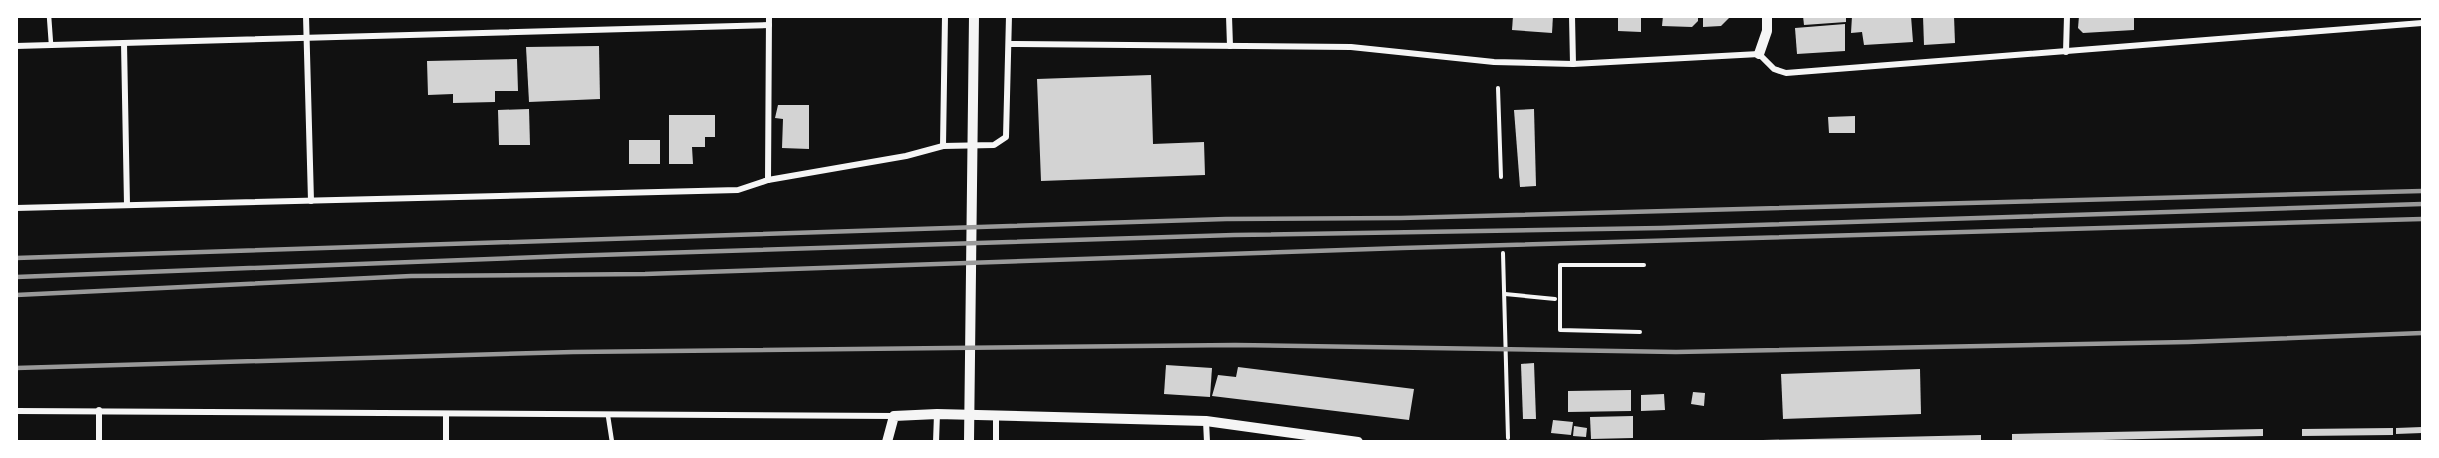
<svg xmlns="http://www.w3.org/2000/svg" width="2439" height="458" font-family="Inter,sans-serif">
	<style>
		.building { fill: #d3d3d3 }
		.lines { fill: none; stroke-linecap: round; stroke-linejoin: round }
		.path { stroke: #f5f5f5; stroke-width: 4 }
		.service { stroke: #f5f5f5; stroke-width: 4.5 }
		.minor { stroke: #f5f5f5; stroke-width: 6 }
		.tertiary { stroke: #f5f5f5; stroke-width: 10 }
		.rail { stroke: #9a9a9a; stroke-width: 4.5 }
	</style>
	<rect width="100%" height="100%" fill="#111"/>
	<g class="building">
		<path d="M1513,16H1553L1552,33L1512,30Z"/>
		<path d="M1618,16H1641V32L1618,31Z"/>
		<path d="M1663,16H1698V21L1692,27L1662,26Z"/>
		<path d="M1703,16H1731L1721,26L1703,27Z"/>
		<path d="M1803,16H1846V22L1804,25Z"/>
		<path d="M1852,16H1911L1913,42L1864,45L1862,32L1851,33Z"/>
		<path d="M1923,16H1954L1955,43L1924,45Z"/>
		<path d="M2079,16H2134V30L2083,33L2078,28Z"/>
		<path d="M1845,24V51L1797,54L1795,28Z"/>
		<path d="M599,46L600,99L529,102L526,47Z"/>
		<path d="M517,59L518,91H495V102L453,103V94L428,95L427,61Z"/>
		<path d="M1151,75L1153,144L1204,142L1205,175L1041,181L1037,79Z"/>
		<path d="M778,105H809V149L782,148L783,119L775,118Z"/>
		<path d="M529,109L530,145H499L498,110Z"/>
		<path d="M1534,109L1536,186L1520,187L1514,110Z"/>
		<path d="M669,115H715V137H705V147H692L693,164H669Z"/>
		<path d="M1855,116V133H1829L1828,117Z"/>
		<rect x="629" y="140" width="31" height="24"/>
		<path d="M1534,363L1536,419H1523L1521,364Z"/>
		<path d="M1166,365L1212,368L1210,397L1164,394Z"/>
		<path d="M1238,367L1414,389L1409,420L1212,396L1218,375L1236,377Z"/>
		<path d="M1920,369L1921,414L1783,419L1781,374Z"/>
		<path d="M1631,390V411L1568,412V391Z"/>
		<path d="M1693,392L1705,393L1704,406L1691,404Z"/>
		<path d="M1664,394L1665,410L1641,411V395Z"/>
		<path d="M1633,416V438L1591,439L1590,417Z"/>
		<path d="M1553,420L1573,422L1571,435L1551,433Z"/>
		<path d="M1574,426L1587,428L1586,437L1573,436Z"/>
		<path d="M2422,427V433L2396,434V428Z"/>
		<path d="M2393,428V435L2302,436V429Z"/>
		<path d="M2263,429V436L2027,442H2012V434Z"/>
		<path d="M1981,435V442H1763V440Z"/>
	</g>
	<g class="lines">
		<g class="path">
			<path d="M1498,88L1501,177"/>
			<path d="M1503,253L1508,438"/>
			<path d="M1505,294L1555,299"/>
			<path d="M1640,332L1560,330V265H1644"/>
		</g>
		<g class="service">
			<path d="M49,16L51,44"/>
			<path d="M608,416L612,442"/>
		</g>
		<g class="minor">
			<path d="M306,16L311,201"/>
			<path d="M1229,16L1230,46"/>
			<path d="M1572,16L1573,64"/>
			<path d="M124,43L127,205"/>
			<path d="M1009,44L1351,47L1494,62L1573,64L1759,54L1774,69L1786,73L2422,23"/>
			<path d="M16,46L769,25"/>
			<path d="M2066,52L2067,16"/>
			<path d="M943,146L945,16"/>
			<path d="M768,180L769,16"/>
			<path d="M16,208L738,190L768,180L906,156L943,146L994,145L1006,137L1009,16"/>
			<path d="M99,410V442"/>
			<path d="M16,411L894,416"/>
			<path d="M446,414V442"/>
			<path d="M1206,421L1207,442"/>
			<path d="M936,442L937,414"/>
			<path d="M996,442V416"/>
		</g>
		<g class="tertiary">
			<path d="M1759,54L1767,31V16"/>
			<path d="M887,442L894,416L937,414L1206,421L1358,442"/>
			<path d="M969,442L974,16"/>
		</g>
		<g class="rail">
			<path d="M16,258L1226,219L1401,218L2422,191"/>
			<path d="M16,277L566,256L1234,235L1661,228L2422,204"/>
			<path d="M16,295L411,276L645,274L1402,248L2422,219"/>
			<path d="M16,368L573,352L1235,345L1676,352L2188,342L2422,333"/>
		</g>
	</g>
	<rect width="2439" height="458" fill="none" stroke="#ffffff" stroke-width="36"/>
</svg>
